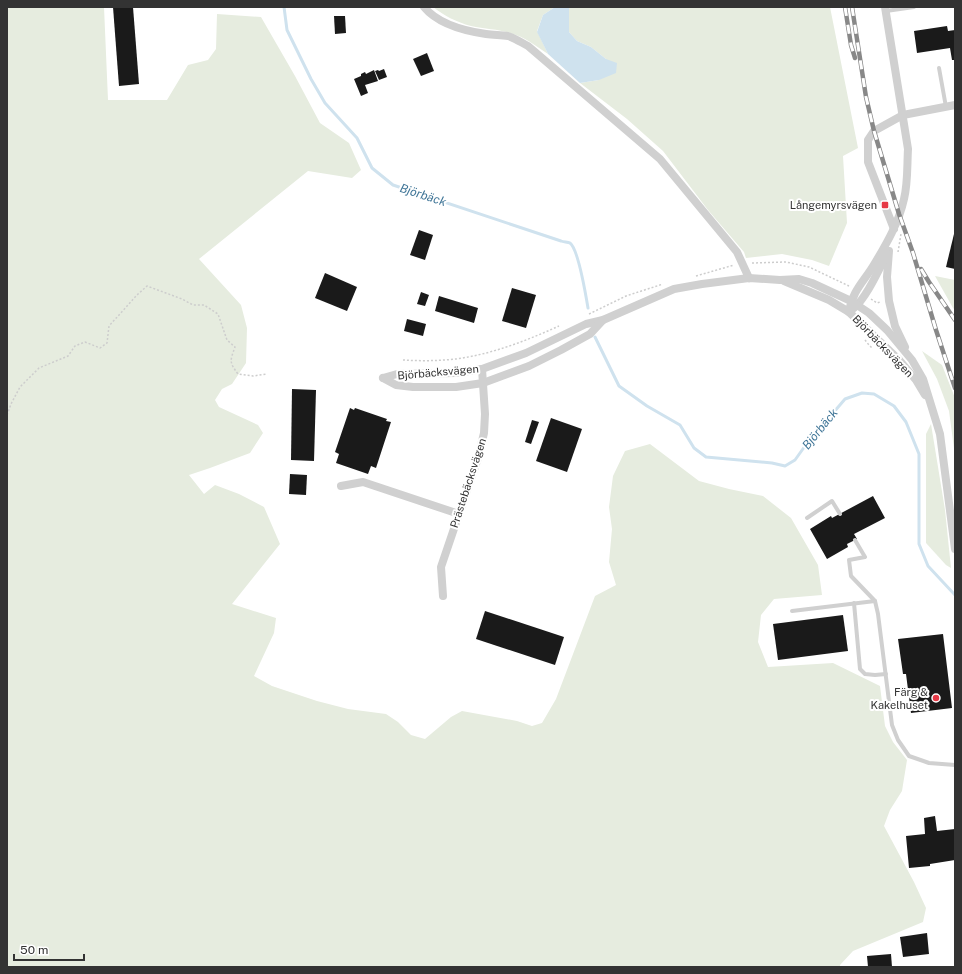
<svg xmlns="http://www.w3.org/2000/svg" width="962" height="974" font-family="'Public Sans',sans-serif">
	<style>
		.green { fill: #e6ecdf }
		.water { fill: #cfe2ee }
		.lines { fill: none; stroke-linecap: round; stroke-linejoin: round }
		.stream { stroke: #cfe2ee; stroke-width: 3 }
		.building { fill: #1a1a1a }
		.path { stroke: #cdcdcd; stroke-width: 1.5; stroke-dasharray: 2 2; stroke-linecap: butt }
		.lane { stroke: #d0d0d0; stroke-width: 4 }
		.street { stroke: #d0d0d0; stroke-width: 8 }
		.rail-casing { stroke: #888; stroke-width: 4.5 }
		.rail { stroke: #fff; stroke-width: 3; stroke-dasharray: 9; stroke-linecap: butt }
		.poi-dot { fill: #e63946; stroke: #fff; stroke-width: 1.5 }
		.labels { text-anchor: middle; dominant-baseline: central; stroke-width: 4; stroke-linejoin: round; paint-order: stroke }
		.poi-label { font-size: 11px; fill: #333; stroke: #fff; text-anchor: end }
		.street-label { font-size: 11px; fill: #333; stroke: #fff }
		.water-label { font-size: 12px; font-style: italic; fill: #3f7597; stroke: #fff }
	</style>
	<rect width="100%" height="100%" fill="#fff"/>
	<g class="green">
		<path d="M7,7H104L108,100H167L188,65L208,60L216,49L217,14L261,17L295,76L320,123L349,143L361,170L352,178L308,171L199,259L241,305L247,328L246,363L232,384L222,389L215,400L219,407L258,425L263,433L250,453L210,468L189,475L204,494L215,485L239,494L264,507L280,544L232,604L276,618L274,633L254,676L272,686L317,701L348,709L386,714L398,722L411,735L425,739L451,717L462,711L517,721L532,726L542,723L556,699L595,596L616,585L609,562L612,529L609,507L613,476L625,451L650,444L699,481L729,489L763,496L791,518L818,565L822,595L774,599L761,615L758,642L768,667L833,663L880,686L885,726L893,742L907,760L902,791L890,810L884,826L914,882L926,908L923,922L853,951L840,965V967H7Z"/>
		<path d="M433,7H555L543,15L537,31L548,54C536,46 525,37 510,33C498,29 484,29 471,26C456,22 445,16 433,7Z"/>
		<path d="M569,7H830L858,148L843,156L847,223L829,266L812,260L782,254L746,258L744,252L708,210L663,151L627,119L580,83L599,80L606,59L591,47L577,41L569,32Z"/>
		<path d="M935,276L955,280V310L953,308Z"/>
		<path d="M922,351L942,365L955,398V456L949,411L937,379Z"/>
		<path d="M931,424L945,510L951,568L946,565L926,543V434Z"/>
	</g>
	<path class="water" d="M555,7H569V32L577,41L591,47L606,59L617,63L616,73L599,80L580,83L548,54L537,32L543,15Z"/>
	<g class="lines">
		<g class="stream">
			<path d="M284,7L287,30L311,79L325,103L357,138L372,168L393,185L561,241C563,242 568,242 570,243C578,249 586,296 588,308"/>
			<path d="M595,337L619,386L647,406L680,425L694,448L706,457L772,463L785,466L795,460L805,446L845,399L862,393L874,394L894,406L906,422L919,454V544L928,566L955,595"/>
		</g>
	</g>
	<g class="building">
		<path d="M113,7H133L139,84L119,86Z"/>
		<path d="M334,16H345L346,33L335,34Z"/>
		<path d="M947,26L948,31L955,30V60H952L950,48L917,53L914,31Z"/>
		<path d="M427,53L434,71L421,76L413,59Z"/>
		<path d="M384,69L387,77L379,80L375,71L378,70L379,71Z"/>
		<path d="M374,70L378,81L365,85L368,93L361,96L354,79L361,76V74L365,72L366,74Z"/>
		<path d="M419,230L433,235L425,260L410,255Z"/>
		<path d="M954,234H955V269L946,267Z"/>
		<path d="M325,273L357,287L347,311L315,298Z"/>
		<path d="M512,288L536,295L526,328L502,321Z"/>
		<path d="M421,292L429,295L425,306L417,304Z"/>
		<path d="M439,296L478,308L474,323L435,311Z"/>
		<path d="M407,319L426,324L423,336L404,331Z"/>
		<path d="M292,389L316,390L314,461L291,460Z"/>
		<path d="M350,408L354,410L355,408L387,419L386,421L391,422L376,468L371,466L368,474L336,463L339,454L335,452Z"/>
		<path d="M551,418L582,429L567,472L536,461Z"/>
		<path d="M532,420L539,422L531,444L525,442Z"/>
		<path d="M290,474L307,475L306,495L289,494Z"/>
		<path d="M873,496L885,518L854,534L857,539L847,544L848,547L827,559L810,529L831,516L832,518Z"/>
		<path d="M485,611L564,637L555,665L476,639Z"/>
		<path d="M843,615L848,651L778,660L773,624Z"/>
		<path d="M943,634L952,708L911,713L906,674H903L898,639Z"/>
		<path d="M935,816L937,831L955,829V860L930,864V866L909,868L906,836L925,834L924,818Z"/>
		<path d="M927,933L929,954L903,957L900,937Z"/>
		<path d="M891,954L892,967H868L867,956Z"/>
	</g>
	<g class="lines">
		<g class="path">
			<path d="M898,252L901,234"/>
			<path d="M752,263L786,262L809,267L849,286"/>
			<path d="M696,276L734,265"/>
			<path d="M871,299L877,303L880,302"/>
			<path d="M589,314L626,296L663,284"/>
			<path d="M865,340L869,345L873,349"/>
			<path d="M403,360C420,361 438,361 456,359C492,354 526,341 559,326"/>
			<path d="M7,415L11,404L20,387L39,368L68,356L75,346L85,342L100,348L107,343L109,326L137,295L147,286L182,299L193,305H204L218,314L227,340L235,347C230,361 229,362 238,374L253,376L267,374"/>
		</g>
		<g class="lane">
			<path d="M886,11L914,7"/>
			<path d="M939,68L946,107"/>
			<path d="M807,518L832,501L840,514"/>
			<path d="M855,540L865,557L849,560L851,576L875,601L878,614L892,725L898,740L909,756L929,763L955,765"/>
			<path d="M854,603L860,669L865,674L875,675L886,674"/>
			<path d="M792,611L875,601"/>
		</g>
		<g class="street">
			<path d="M424,7C438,24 465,31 486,34C494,35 501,35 508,36C515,38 522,43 528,46L660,159L737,252L749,278"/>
			<path d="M894,229L868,162V140L874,131L903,115L955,105"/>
			<path d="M889,251L887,277L889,301L895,326L905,347"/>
			<path d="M784,281L829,300L849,312L900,361L916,380L925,395"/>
			<path d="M854,308C867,297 879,269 887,254"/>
			<path d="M849,312C853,289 864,282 875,263C887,243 899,222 904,199C908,183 907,166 908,149L885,7"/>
			<path d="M383,378L397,374L456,373L482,369L526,353L586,324L603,320L674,289L702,284L749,278L780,280L799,279L812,283L851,301L869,313L887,330L912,360L923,379L940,434L955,549"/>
			<path d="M383,378L396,385L413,387H456L483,383L529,366L561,350L590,334L603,320"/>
			<path d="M341,486L363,482L459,514"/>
			<path d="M443,596L441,567L478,458L484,433L485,414L482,369"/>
		</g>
		<defs>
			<g id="rail">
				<path d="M845,7L851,45L855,58"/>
				<path d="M852,7L866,97L874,131L899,214L913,253L936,330L955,388"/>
				<path d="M921,269L929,282L955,320"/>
			</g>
		</defs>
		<use href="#rail" class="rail-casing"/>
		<use href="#rail" class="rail"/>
	</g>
	<g class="poi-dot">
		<rect x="881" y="201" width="8" height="8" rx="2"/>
		<circle cx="936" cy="698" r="4"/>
	</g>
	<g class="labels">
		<g class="poi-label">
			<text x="877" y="205">Långemyrsvägen</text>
			<text x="928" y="692">Färg &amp;<tspan x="928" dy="13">Kakelhuset</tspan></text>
		</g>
		<g class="street-label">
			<text transform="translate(883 346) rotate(46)">Björbäcksvägen</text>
			<text transform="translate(438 372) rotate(-5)">Björbäcksvägen</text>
			<text transform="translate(468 483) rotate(-72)">Prästebäcksvägen</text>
		</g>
		<g class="water-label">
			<text transform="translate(423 195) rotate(18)">Björbäck</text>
			<text transform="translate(820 429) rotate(-51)">Björbäck</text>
		</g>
	</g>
	<rect width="962" height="974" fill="none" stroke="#333333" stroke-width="16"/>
	<path d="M14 954v6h70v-6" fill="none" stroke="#333333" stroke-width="2"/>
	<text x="20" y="954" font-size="12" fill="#333333" stroke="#ffffff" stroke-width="3" paint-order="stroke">50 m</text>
</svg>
